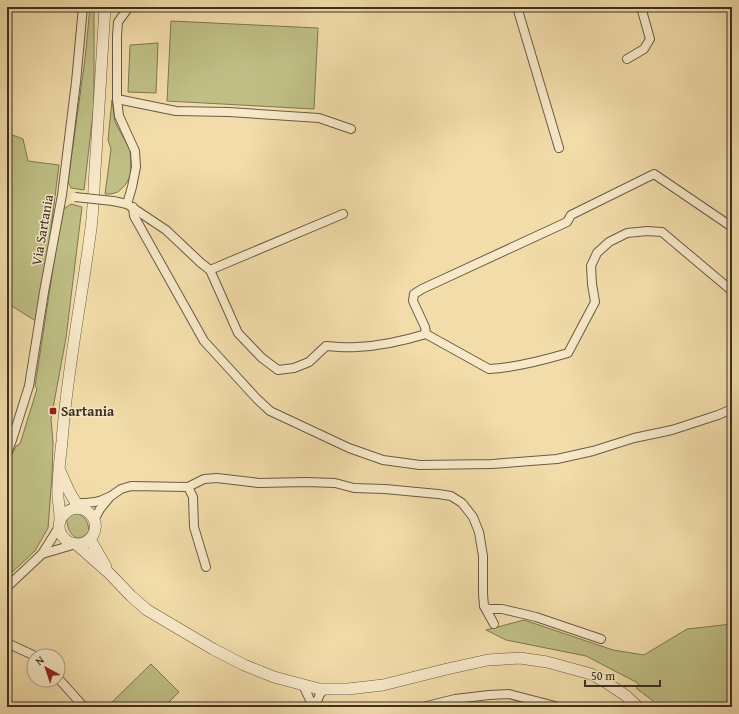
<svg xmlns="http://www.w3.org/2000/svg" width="739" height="714" font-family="'Gentium Book Plus',serif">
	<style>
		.green { fill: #bfbf85; stroke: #7e7755 }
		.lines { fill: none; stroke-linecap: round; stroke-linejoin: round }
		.minor-casing { stroke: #6a5a46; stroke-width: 10 }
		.tertiary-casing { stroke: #6a5a46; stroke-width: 12 }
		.minor { stroke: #f7e9c8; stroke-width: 8 }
		.tertiary { stroke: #f7e9c8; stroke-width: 11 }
		.minor-bridge-casing { stroke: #6a5a46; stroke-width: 10; stroke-linecap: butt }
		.minor-bridge { stroke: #f7e9c8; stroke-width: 8 }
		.poi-dot { fill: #8f2418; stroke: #f7e9c8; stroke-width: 1.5 }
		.labels { text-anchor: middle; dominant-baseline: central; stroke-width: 3; stroke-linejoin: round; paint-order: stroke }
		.street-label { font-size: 14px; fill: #3c2f25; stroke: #f7e9c8 }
		.poi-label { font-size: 14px; font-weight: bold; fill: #3c2f25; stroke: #f7e9c8; text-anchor: start }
	</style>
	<rect width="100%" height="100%" fill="#f2ddaa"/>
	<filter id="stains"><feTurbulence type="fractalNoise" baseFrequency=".005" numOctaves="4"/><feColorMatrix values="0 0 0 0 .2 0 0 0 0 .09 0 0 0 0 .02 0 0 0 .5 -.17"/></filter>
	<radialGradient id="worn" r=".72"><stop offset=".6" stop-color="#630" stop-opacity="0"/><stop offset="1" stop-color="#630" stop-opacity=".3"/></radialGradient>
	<g class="green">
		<path d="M90,7H94V105L84,190L71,188L68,182L85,59Z"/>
		<path d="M171,21L318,28L314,109L167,101Z"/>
		<path d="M158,43L156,93L128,92L130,45Z"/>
		<path d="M112,100L115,122L130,150L131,174L126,184L118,192L111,194H105L111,149L108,140Z"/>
		<path d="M7,133L23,139L28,161L59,165L39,323L7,303Z"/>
		<path d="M71,204L82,207L66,338L51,419L53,443L52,475L48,528L35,551L7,577V465L16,446L20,444L37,389L35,386L62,210Z"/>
		<path d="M74,512C85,516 88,520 89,531C77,547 66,532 67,518Z"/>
		<path d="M524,620L613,650L644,655L687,629L732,624V707H657L653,701L636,688L639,685L636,682L586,656L506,640L486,630Z"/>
		<path d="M151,664L179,692L164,707H107Z"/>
	</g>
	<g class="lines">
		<defs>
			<g id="minor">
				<path d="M517,7L559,148"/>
				<path d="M627,59L644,49L650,39L641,7"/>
				<path d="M117,99L176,111L229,112L319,118L351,129"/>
				<path d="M113,201L127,204L166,230L201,263L210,270L343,214"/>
				<path d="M127,204L132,187L136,167L135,151L119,116L117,99V36L118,22L129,7"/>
				<path d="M133,207L134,216L204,341L257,399L270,411L349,448L383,460L420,465L492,464L557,459L593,451L634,438L672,430L718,415L732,409"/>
				<path d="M210,270L238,333L262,358L278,370L294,368L309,362L326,346C336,347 347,348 357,347C381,346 403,341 426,334L489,369C513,368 544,360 568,353L595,302L592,284L591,266L597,253L609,242L627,233L647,231L662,232L732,291"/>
				<path d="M426,334L425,327L413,301L414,294L422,289L567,222L571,215L654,174L732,227"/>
				<path d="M7,453L12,440L29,386L44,292L62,195L76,82L83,7"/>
				<path d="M188,487L204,479L217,478L259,483L306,482L335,483L354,488L385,489L438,494L451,496L462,503L473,517L479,532L483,556V594L484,606L488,609H502L536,617L601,639"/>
				<path d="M76,503H86L95,502L102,500L111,496L121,489L131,486L188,487L193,497L194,527L206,567"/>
				<path d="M94,520L100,509L109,498"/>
				<path d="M42,554L76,544"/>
				<path d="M7,587L42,554L59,527"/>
				<path d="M484,606L494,624"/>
				<path d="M7,643L35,656"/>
				<path d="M58,678L84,707"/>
				<path d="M303,685L310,700L315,706L320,694L325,689"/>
				<path d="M423,707L455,699L489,695L509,694L559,707"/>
			</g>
			<g id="tertiary">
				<path d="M60,471L69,491L79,508"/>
				<path d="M60,520C74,495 104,515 93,535C90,540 84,544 77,544C68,544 59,536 59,526C59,524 60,522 60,520C60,513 59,505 58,498C57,479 60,460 62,441C67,369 82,299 91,228C94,204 94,179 96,155C99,106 102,56 105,7"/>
				<path d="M90,539L106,567"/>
				<path d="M76,544L110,574L131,596L147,610L213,649L244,665L274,677L319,689H348L383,685L447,669L488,660L520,658L547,662L591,674L607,683L625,695L638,707"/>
			</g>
		</defs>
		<use href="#minor" class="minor-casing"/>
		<use href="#tertiary" class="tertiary-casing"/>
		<use href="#minor" class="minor"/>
		<use href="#tertiary" class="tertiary"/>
		<defs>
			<path id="minor-bridge" d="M75,197L113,201"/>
		</defs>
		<use href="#minor-bridge" class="minor-bridge-casing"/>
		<use href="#minor-bridge" class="minor-bridge"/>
	</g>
	<rect class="poi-dot" x="49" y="407" width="8" height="8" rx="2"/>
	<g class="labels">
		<g class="street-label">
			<text transform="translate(42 230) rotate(-80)">Via Sartania</text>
		</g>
		<g class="poi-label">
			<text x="61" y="411">Sartania</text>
		</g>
	</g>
	<rect width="739" height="714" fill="none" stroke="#f2ddaa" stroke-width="24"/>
	<rect x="8" y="8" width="723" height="698" fill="none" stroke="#3c2f25" stroke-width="2"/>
	<rect x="12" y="12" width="715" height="690" fill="none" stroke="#3c2f25"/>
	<g transform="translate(46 668) rotate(320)"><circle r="19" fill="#f7e9c8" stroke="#ac9f87"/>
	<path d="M0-3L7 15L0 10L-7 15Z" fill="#8f2418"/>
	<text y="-6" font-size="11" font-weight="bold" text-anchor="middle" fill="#3c2f25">N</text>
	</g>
	<path d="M585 680v6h75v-6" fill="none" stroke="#3c2f25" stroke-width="2"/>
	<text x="591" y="680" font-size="12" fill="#3c2f25" stroke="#f7e9c8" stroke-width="3" paint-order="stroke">50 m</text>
	<rect width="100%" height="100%" filter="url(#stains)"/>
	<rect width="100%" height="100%" fill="url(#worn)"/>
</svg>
